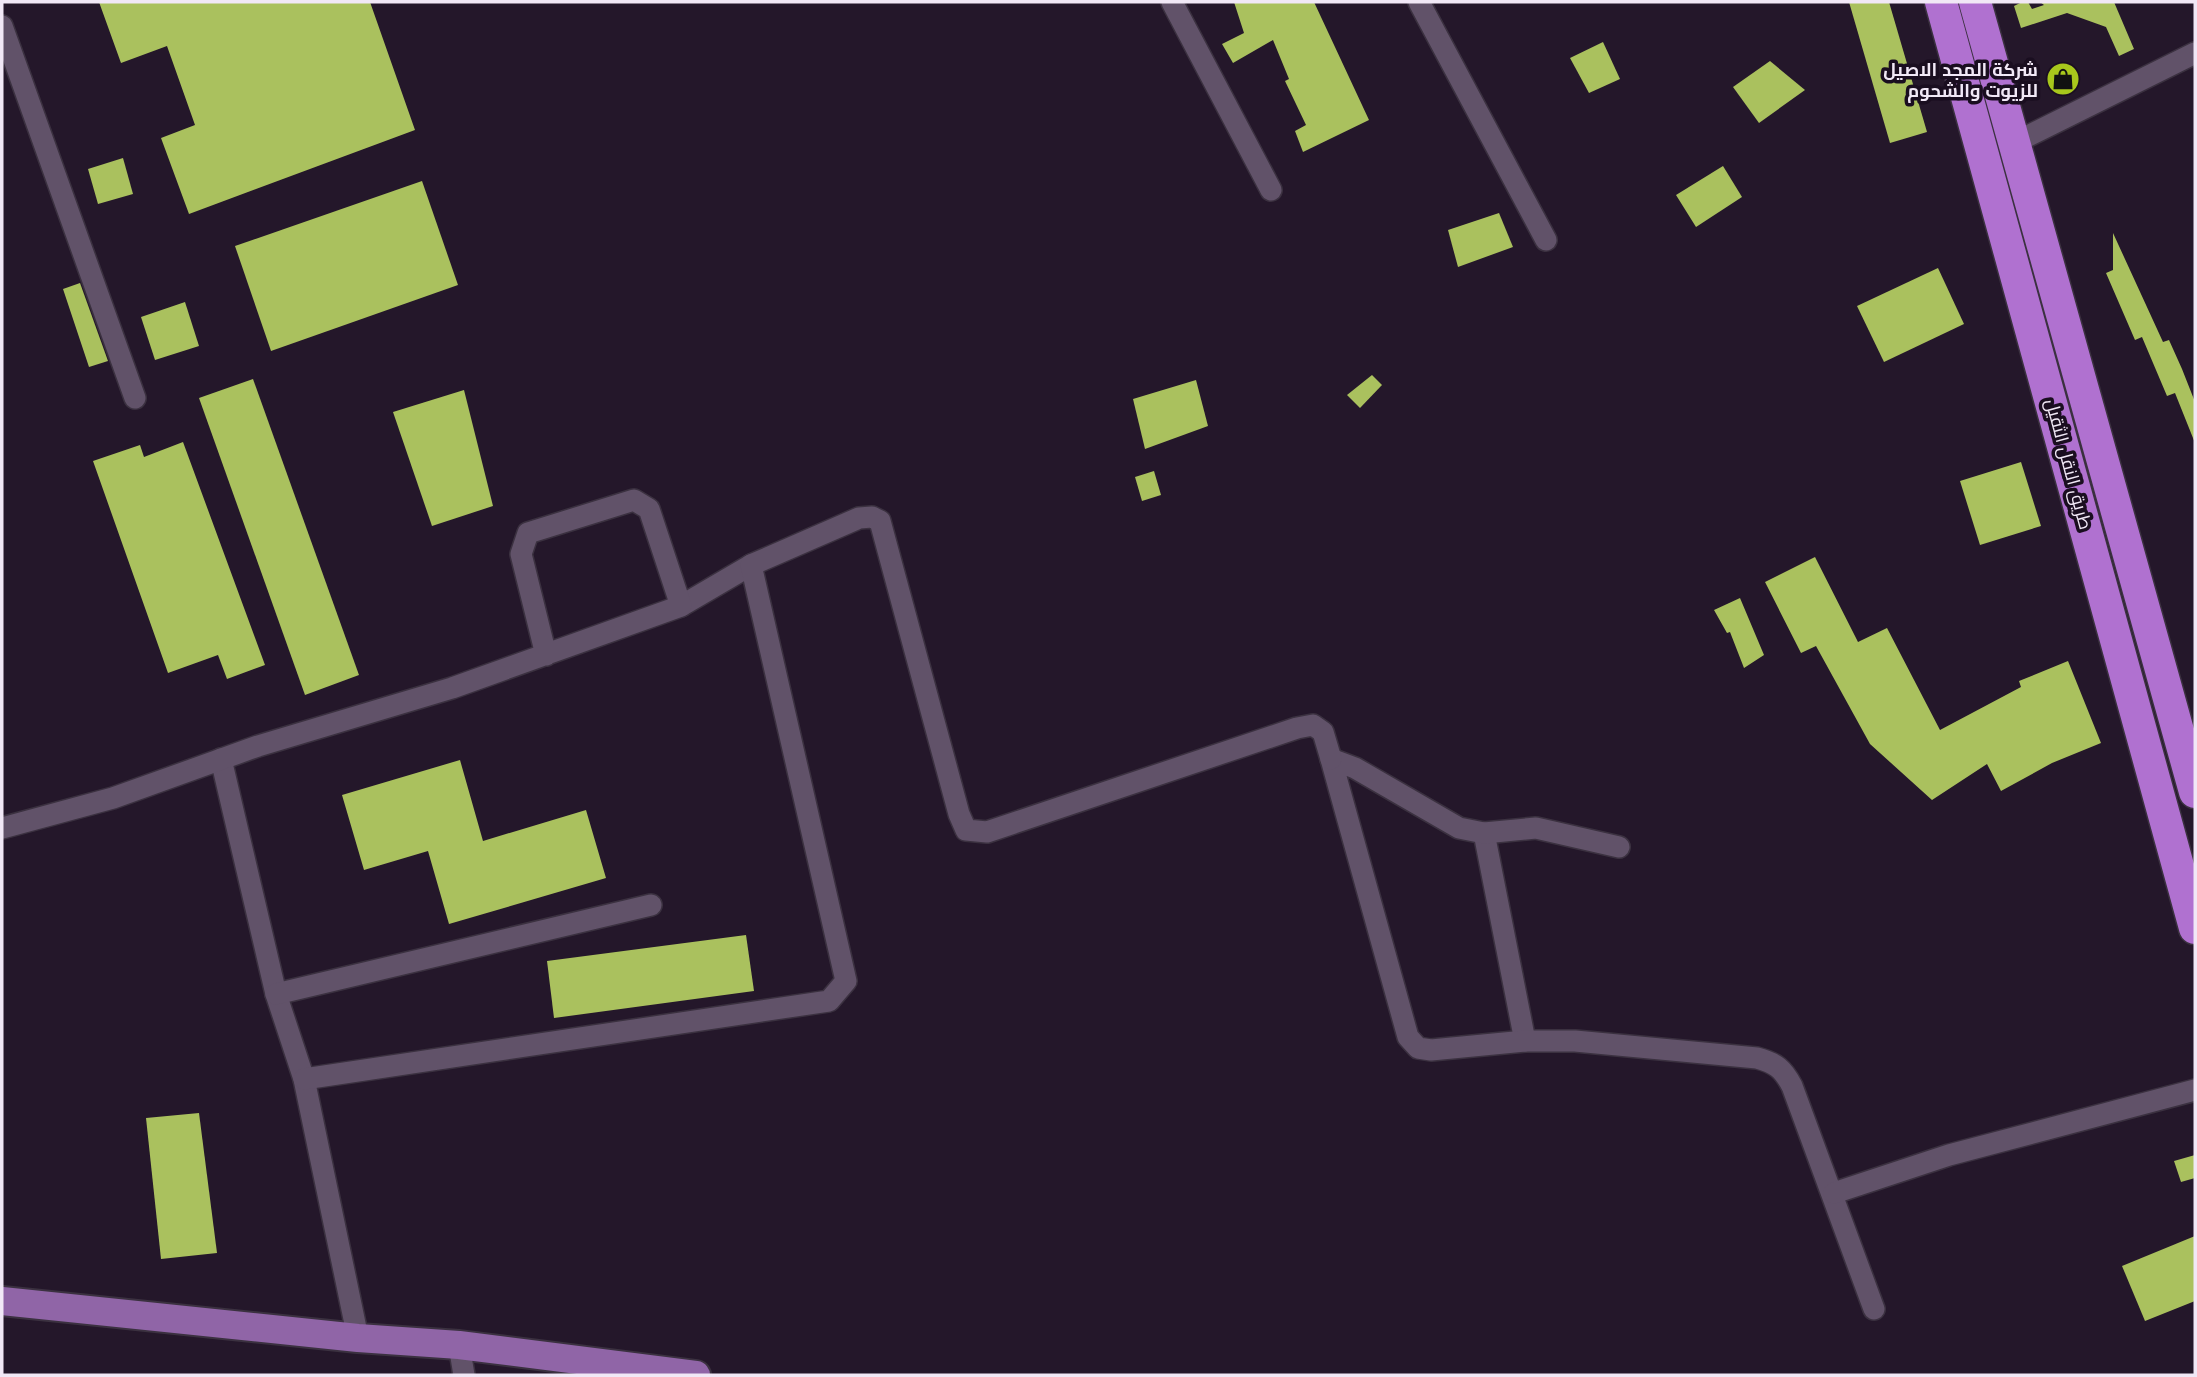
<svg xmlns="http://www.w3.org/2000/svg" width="2197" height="1377" font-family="Quicksand,Cairo,sans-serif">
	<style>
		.building { fill: #aac15e }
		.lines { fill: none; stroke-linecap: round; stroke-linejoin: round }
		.minor-casing { stroke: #3b3140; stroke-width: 24 }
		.major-casing { stroke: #3b3140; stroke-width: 32 }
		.highway-casing { stroke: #3b3140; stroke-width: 35 }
		.minor { stroke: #615269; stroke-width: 21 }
		.major { stroke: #9065a7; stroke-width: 28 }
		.highway { stroke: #b071d0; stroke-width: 32 }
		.labels { text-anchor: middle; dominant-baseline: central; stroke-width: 7; stroke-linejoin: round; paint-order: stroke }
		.poi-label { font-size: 18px; font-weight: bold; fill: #f1e8f6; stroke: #1a0e20; text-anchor: end }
		.street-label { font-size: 18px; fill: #f1e8f6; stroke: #1a0e20 }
	</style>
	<rect width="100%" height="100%" fill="#24172a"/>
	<g class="building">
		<path d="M99,2H370L415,130L189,214L161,138L195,125L167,46L121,63Z"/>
		<path d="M1234,2H1314L1369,120L1303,152L1295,131L1306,125L1285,81L1289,79L1273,40L1233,63L1222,44L1244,33Z"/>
		<path d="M1849,2H1889L1927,132L1890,143Z"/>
		<path d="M2022,2H2028L2032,9L2044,5L2040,2H2114L2134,49L2119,56L2106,27L2067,13L2021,28L2014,6Z"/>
		<path d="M1603,42L1620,79L1589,93L1570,58Z"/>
		<path d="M1770,61L1805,90L1759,123L1733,87Z"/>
		<path d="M123,158L133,194L98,204L88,169Z"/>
		<path d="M1723,166L1742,197L1696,227L1676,195Z"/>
		<path d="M422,181L458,285L271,351L235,246Z"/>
		<path d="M1499,213L1513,247L1458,267L1448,230Z"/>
		<path d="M2113,233L2163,342L2169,340L2182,369L2195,402V443L2175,393L2167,396L2142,337L2135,340L2106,273L2113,270Z"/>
		<path d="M1938,268L1964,324L1884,362L1857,306Z"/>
		<path d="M80,283L108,361L89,367L63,289Z"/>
		<path d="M185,302L199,346L155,360L141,317Z"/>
		<path d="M1372,375L1382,385L1360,408L1347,395Z"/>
		<path d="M253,379L359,675L305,695L199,398Z"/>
		<path d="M1196,380L1208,426L1145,449L1133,399Z"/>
		<path d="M464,390L493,506L432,526L393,412Z"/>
		<path d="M183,442L265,665L227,679L218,655L168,673L93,461L140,445L144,457Z"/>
		<path d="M2021,462L2041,526L1980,545L1960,481Z"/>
		<path d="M1154,471L1161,495L1142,501L1135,477Z"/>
		<path d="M1815,557L1858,642L1887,628L1940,730L2021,687L2019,681L2068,661L2101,743L2052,763L2001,791L1987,764L1932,800L1870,744L1816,646L1801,653L1765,582Z"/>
		<path d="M1740,598L1764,655L1744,668L1730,632L1727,633L1714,610Z"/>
		<path d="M460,760L483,841L586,810L606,878L449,924L428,851L364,870L342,795Z"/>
		<path d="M746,935L754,991L554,1018L547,961Z"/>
		<path d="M199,1113L217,1253L161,1259L146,1118Z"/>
		<path d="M2195,1155V1178L2181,1182L2174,1161Z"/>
		<path d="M2195,1236V1301L2145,1321L2122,1266Z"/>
	</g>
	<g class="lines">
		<defs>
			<g id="minor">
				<path d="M1172,2L1271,190"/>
				<path d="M1419,2L1546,240"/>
				<path d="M2,26L135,398"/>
				<path d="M2014,143L2195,53"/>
				<path d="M681,606L751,565"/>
				<path d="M221,759L276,994L304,1079L358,1338"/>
				<path d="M2,828L113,798L258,746L452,688L681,606L649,509L634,500L528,533L521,554L546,655"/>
				<path d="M1484,833L1525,1041"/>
				<path d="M1619,847L1536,828L1484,833L1459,828L1355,768L1331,759L1408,1037L1418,1048L1431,1050L1525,1041H1575L1757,1058C1776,1063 1783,1069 1792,1086L1874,1309"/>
				<path d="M276,994L651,905"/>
				<path d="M304,1079L829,1001L846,981L751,565L859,518L872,517L880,521L959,814L966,830L987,832L1297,728L1313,725L1323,732L1331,759"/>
				<path d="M1834,1193L1949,1155L2195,1090"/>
				<path d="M459,1345L464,1375"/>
			</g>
			<path id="major" d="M2,1301L358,1338L459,1345L696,1375"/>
			<g id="highway">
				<path d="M1941,2L2195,928"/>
				<path d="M1975,2L2195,792"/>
			</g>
		</defs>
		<use href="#minor" class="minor-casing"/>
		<use href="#major" class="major-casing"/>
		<use href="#highway" class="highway-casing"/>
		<use href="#minor" class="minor"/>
		<use href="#major" class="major"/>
		<use href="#highway" class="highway"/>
	</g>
	<defs>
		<symbol id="shop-disc" viewBox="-11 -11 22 22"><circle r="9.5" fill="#a8c71c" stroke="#1a0e20"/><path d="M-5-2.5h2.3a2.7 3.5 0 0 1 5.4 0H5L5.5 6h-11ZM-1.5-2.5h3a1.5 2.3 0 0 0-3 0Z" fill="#111"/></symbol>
	</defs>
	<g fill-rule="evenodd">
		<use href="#shop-disc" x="2044" y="60" width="38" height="38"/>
	</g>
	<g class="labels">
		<g class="poi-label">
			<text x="2038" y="69">شركة المجد الاصيل<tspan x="2038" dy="21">للزيوت والشحوم</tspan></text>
		</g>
		<g class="street-label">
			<text transform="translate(2069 464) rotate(75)">طريق النقل الثقيل</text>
		</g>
	</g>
	<rect width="2197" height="1377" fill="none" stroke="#f1e8f6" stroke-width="7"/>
</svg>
